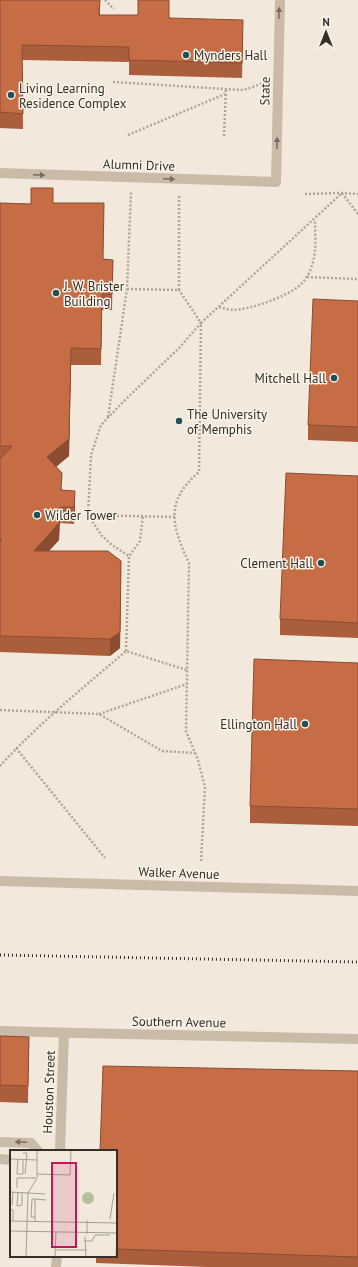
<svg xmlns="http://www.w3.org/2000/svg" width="358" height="1267" font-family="'PT Sans',sans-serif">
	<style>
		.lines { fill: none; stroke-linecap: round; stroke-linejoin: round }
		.path { stroke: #b6a492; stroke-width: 2.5; stroke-dasharray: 2 2; stroke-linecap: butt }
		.minor { stroke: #cabaa8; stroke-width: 10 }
		.rail { stroke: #372e28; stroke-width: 3; stroke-dasharray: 1 3; stroke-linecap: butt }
		.wall { fill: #aa5e3c }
		.shaded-wall { fill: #8b4c31 }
		.building { fill: #c66d46; stroke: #8b4c31 }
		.oneway { fill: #796d62 }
		.poi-dot { fill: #1e5158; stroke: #faf3e8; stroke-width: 1.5 }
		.labels { text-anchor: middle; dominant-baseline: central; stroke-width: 3; stroke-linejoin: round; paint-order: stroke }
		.poi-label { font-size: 13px; fill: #372e28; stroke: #faf3e8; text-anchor: start }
		.street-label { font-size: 13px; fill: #372e28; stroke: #faf3e8 }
		.inset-road { fill: none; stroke: #a79e94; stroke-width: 1 }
		.view { fill: #c2185b; fill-opacity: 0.15; stroke: #c2185b; stroke-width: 2 }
		.inset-edge { fill: none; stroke: #372e28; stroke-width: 2 }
	</style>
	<rect width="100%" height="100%" fill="#f2e9dc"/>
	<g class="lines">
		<g class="path">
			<path d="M105,0L114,9"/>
			<path d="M113,82L241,90L250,88L263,83"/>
			<path d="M128,135L225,94"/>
			<path d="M224,136L226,89"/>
			<path d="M305,194L342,193L358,194"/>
			<path d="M307,277L358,279"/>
			<path d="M127,289L179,290V194"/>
			<path d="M219,307C224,308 229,310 234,310C251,309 286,297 299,286C305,281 310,273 312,265C317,251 315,235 315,220"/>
			<path d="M108,417L127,289L131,192"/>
			<path d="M88,515L102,536L112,545L129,556"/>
			<path d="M175,517L88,515L91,455L101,425L123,402L179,348L201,323L179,290"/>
			<path d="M126,651L129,556L140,541L143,516"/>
			<path d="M0,710L99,714L162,751L195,753"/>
			<path d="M99,714L187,684"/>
			<path d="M16,748L105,858"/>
			<path d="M0,766C38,724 83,688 126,651L187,670"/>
			<path d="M201,861L205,787L198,760L186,731L189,563C172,526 164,502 199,472L201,323L342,193L358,214"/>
		</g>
		<g class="minor">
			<path d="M0,173L276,182L280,0"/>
			<path d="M0,881L358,891"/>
			<path d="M0,1031L78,1033L358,1039"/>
			<path d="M0,1142L31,1143L38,1151"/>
			<path d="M60,1151L64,1033"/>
			<path d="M0,1159L11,1160"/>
			<path d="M56,1267L57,1256"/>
		</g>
		<path class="rail" d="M0,955L358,962"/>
	</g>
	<g class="wall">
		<path d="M0,0H100V15H138L169,0V18L243,35L242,78L129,75V62L22,60L23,129L0,128Z"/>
		<path d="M0,203L31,204L53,203L103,259L113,260L112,310H102L101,365H71L69,456L56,467L62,490L75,507L74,524L60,523L59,540L49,551L121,578L120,648L110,656L0,652Z"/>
		<path d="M358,301V442L308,440V425Z"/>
		<path d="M358,476V638L280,635V619Z"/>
		<path d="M358,663V826L250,823V806Z"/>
		<path d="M0,1036L29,1037L28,1103L0,1102Z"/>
		<path d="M358,1071V1267H207L96,1263V1256H116V1151Z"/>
	</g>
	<g class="shaded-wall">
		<path d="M100,0V6L99,31V15Z"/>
		<path d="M71,348L69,456L47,474V457Z"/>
		<path d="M75,491V507L74,524V507Z"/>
		<path d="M60,507L59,540L34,567V551Z"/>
		<path d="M121,561L120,648L110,656V639Z"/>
	</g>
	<g class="building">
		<path d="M0,0H100L99,15H138V0H169V18L243,20L242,63L129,60V47L22,45L23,114L0,112Z"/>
		<path d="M31,188H53V203H104L103,259L113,260L112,294H102L101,349L71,348L69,439L47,457L62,473L61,490L75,491L74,507H60L59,523L34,551H108L121,561L120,632L110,639L0,636V541L2,540L0,538V459L12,446H0V203L31,204Z"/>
		<path d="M313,299L358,301V427L308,425Z"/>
		<path d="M286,473L358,476V623L280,619Z"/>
		<path d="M254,659L358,663V809L250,806Z"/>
		<path d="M0,1036L29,1037L28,1086L0,1085Z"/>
		<path d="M103,1066L358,1071V1257L116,1249V1151H100Z"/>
	</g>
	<defs><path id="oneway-solid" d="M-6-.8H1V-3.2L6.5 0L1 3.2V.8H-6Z"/></defs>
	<g class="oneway">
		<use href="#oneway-solid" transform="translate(279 13) rotate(-89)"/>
		<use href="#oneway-solid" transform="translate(277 143) rotate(-89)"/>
		<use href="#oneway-solid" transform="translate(39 175) rotate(2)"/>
		<use href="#oneway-solid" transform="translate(169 179) rotate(2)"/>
		<use href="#oneway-solid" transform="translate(21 1142) rotate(-178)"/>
	</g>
	<g class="poi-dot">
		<circle cx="186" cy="55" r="4"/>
		<circle cx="11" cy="95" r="4"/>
		<circle cx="56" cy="293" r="4"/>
		<circle cx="334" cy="378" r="4"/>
		<circle cx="179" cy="421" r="4"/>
		<circle cx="37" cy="515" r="4"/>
		<circle cx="321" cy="563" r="4"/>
		<circle cx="305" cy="724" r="4"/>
	</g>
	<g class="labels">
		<g class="poi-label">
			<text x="194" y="55">Mynders Hall</text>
			<text x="19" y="88">Living Learning<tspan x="19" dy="15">Residence Complex</tspan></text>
			<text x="64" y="286">J. W. Brister<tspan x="64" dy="15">Building</tspan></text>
			<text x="326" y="378" text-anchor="end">Mitchell Hall</text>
			<text x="187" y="414">The University<tspan x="187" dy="15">of Memphis</tspan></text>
			<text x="45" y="515">Wilder Tower</text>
			<text x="313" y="563" text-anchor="end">Clement Hall</text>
			<text x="297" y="724" text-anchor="end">Ellington Hall</text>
		</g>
		<g class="street-label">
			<text transform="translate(265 91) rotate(-89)">State</text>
			<text transform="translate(139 165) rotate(2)">Alumni Drive</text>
			<text transform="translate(179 873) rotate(2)">Walker Avenue</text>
			<text transform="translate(179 1022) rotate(1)">Southern Avenue</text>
			<text transform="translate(49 1092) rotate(-88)">Houston Street</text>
		</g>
	</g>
	<g transform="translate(10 1150)">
		<rect width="107" height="107" fill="#f2e9dc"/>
		<path d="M72 48a6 6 0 1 1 12 0a6 6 0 1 1-12 0Z" fill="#b2c19c"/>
		<path class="inset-road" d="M13,3H17L15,24M0,9L27,10M8,9L7,24H13V9M27,24L60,25L61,0M7,38V28H25H23M0,42L35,44M8,42L7,56L12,55V42M2,55L3,42M0,59L3,60V71M25,67H21L22,49H25M100,69L104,43M0,71L107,73M25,71V49L36,50M0,81L107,83M77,84V70M75,87L76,107M74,91H82L85,85H100M46,100H77M16,107L18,43L27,28V0M45,107L46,82M106,107L107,87"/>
		<path class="view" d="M42,13H66V97H42Z"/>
		<rect width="107" height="107" class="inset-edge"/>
	</g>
	<g transform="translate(326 32)" stroke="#faf3e8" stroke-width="3" paint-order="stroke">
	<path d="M0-3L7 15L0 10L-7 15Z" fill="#372e28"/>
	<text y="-6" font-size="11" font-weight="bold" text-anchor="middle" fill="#372e28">N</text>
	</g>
</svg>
